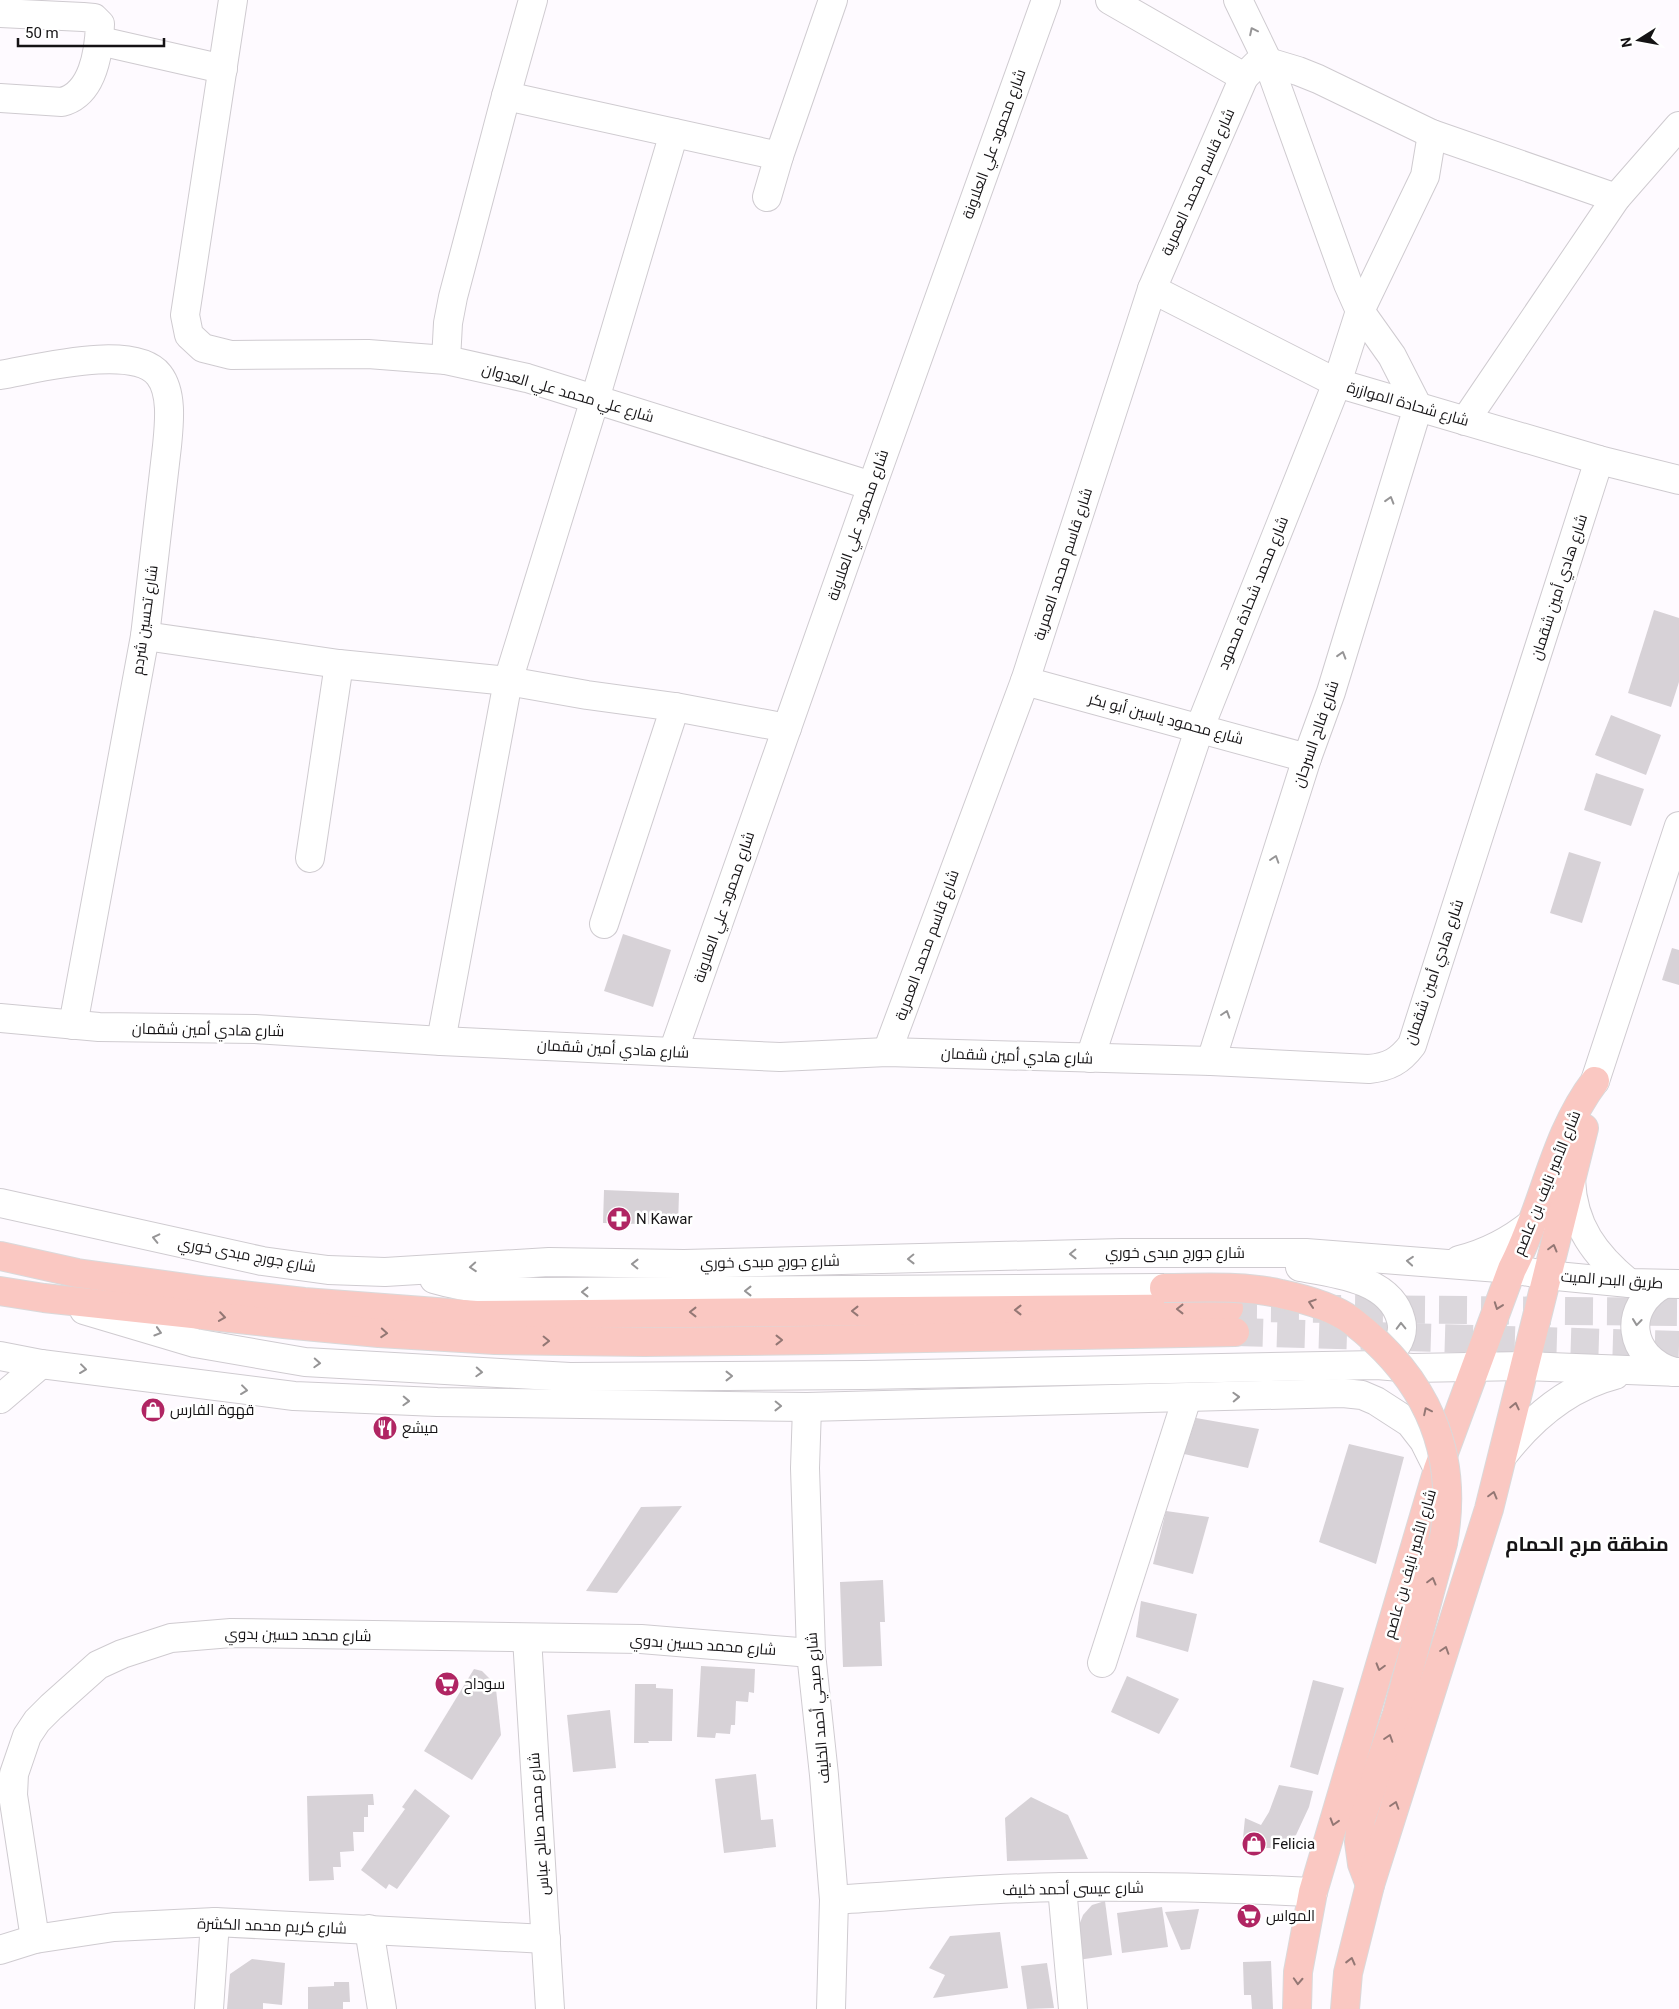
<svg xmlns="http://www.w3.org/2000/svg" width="1679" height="2009" font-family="Roboto,Cairo,sans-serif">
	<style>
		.building { fill: #d7d2d7 }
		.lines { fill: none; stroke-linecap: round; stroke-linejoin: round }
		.major-tunnel { stroke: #dbd7dc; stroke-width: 28; stroke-dasharray: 28 14; stroke-linecap: butt }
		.minor-casing { stroke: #cfcbd0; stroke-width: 30 }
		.major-casing { stroke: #dad9da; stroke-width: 30 }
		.minor { stroke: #fff; stroke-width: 28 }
		.major { stroke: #fac8c2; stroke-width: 28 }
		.major-bridge-casing { stroke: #dad9da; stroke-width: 30; stroke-linecap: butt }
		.major-bridge { stroke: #fac8c2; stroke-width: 28 }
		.oneway { stroke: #969596 }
		.oneway2 { stroke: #937774 }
		.labels { text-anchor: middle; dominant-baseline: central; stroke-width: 5; stroke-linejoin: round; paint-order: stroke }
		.street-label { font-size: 15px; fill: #151315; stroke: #fff }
		.poi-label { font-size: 15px; fill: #151315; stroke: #fff; text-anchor: start }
		.district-label { font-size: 20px; font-weight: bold; fill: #151315; stroke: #fff }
	</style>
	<rect width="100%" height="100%" fill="#fefaff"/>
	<g class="building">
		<path d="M1654,610L1679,618V682L1671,707L1628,693Z"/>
		<path d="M1611,715L1661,735L1646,775L1595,755Z"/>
		<path d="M1596,773L1644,789L1631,826L1584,810Z"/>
		<path d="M1569,852L1601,862L1582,923L1550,913Z"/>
		<path d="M623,934L671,950L653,1007L604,991Z"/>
		<path d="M1672,948L1679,950V985L1662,980Z"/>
		<path d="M604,1190L679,1193L678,1225L603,1223Z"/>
		<path d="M1196,1418L1259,1429L1248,1468L1184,1454Z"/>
		<path d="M1349,1444L1404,1457L1376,1564L1319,1542Z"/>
		<path d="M682,1506L617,1593L586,1591L641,1507Z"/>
		<path d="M1166,1511L1209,1517L1193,1574L1153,1564Z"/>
		<path d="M883,1580L885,1622H880L882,1666L843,1667L840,1582Z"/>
		<path d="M1141,1601L1197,1614L1188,1652L1136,1637Z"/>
		<path d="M701,1666L755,1669L754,1693L749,1692L748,1702L736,1701L735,1725H731L730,1734L716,1733L715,1738L697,1737Z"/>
		<path d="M474,1669L482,1671L493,1682L496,1689L501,1735L472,1780L424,1751Z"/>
		<path d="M1127,1676L1179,1699L1159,1734L1111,1712Z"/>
		<path d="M1313,1680L1344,1688L1318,1775L1290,1767Z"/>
		<path d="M635,1684H656V1688L673,1689L672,1741H648L649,1743H634Z"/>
		<path d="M610,1710L616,1768L573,1772L567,1715Z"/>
		<path d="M756,1774L761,1820L773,1819L776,1847L724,1853L715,1779Z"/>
		<path d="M1279,1785L1313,1791L1309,1807L1296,1835L1272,1848H1242L1245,1818L1261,1825L1269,1812Z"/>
		<path d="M415,1789L450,1816L397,1889L389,1884L386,1889L361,1870L405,1809L402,1807Z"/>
		<path d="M373,1794L374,1805H368V1817H364V1832H353L354,1851L340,1852L341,1867H333L334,1880L309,1881L307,1796Z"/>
		<path d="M1031,1797L1068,1815L1088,1859L1007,1861L1005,1818Z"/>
		<path d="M1105,1901L1112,1955L1078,1960V1928L1083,1915L1092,1905Z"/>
		<path d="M1162,1907L1168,1947L1122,1953L1117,1913Z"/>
		<path d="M1199,1909L1190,1949L1181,1950L1165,1912Z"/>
		<path d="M1000,1932L1008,1988L933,1998L945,1975L929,1968L950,1936Z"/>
		<path d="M252,1959L285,1963L282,2005L263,2003V2009H227L230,1974Z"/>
		<path d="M1271,1961L1273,2009H1252L1251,1995H1244L1243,1962Z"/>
		<path d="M1047,1963L1054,2008L1027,2009L1021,1966Z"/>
		<path d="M334,1982H349L350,2002H343V2009H308V1987L334,1986Z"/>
	</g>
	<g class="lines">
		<g class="major-tunnel">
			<path d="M1229,1308L1679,1312"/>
			<path d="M1235,1332L1679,1345"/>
		</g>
		<defs>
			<g id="minor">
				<path d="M233,0L185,315L189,335L203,348L231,355L368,354L446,360"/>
				<path d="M533,0L506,96L453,297L448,323L446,360L527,378L872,486"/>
				<path d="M1110,0L1244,77L1257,64L1268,62L1298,71L1318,79L1432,134L1616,198"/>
				<path d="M0,13L83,17L94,18L100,24C99,52 93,94 62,102L0,98"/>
				<path d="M100,41L223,69"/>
				<path d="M506,96L779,156"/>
				<path d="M767,197L779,156L833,0"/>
				<path d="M1152,289L1337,383L1599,460L1679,480"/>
				<path d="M0,375C36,369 134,343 159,375C173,393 169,425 167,446L145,636L73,1025"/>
				<path d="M1465,421L1616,198L1679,126"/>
				<path d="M145,636L339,664L508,681L587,695L675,707L787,728"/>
				<path d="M1025,681L1307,758"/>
				<path d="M310,858L339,664"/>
				<path d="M604,924L675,707"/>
				<path d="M0,1018L99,1027L255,1029L441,1041L780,1057L887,1052L1211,1061L1369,1069C1389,1067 1400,1061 1412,1045L1599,460"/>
				<path d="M441,1041L508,681L595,399L674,133"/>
				<path d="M673,1052L872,486L1046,0"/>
				<path d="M887,1052L1025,681L1152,289L1244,77"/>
				<path d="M1090,1058L1200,727L1337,383L1360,311L1425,176L1432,134"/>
				<path d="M1211,1061L1307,758L1331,692L1418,407L1392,356L1360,311L1348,284L1268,62L1238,0"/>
				<path d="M1595,1081L1679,826"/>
				<path d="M1571,1180C1573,1226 1595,1255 1629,1283"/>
				<path d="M0,1203L262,1261L328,1270L385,1272L549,1262L684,1264L1122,1253H1306L1512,1269L1546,1275L1629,1283L1679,1284"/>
				<path d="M1459,1260C1487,1253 1510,1241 1532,1223"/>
				<path d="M1300,1267C1335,1273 1391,1279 1401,1320C1406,1338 1391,1355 1377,1365"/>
				<path d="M434,1279C468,1289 504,1291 539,1292L1164,1288"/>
				<path d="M1664,1284C1621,1307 1628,1358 1674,1372"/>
				<path d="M84,1310L195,1343L305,1362L570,1377L864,1375L1377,1365L1412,1368L1524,1366L1679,1372"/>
				<path d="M0,1356L41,1364L294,1396L437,1402L807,1407L1343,1393L1362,1395L1376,1401L1410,1423L1424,1441L1438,1469"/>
				<path d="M0,1399L41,1364"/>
				<path d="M807,1407L805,1468L811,1653L824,1775L834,1900L831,2009"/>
				<path d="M1504,1454C1533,1417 1568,1387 1615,1375"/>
				<path d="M527,1638L550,2009"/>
				<path d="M1102,1663L1187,1398"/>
				<path d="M1062,1887L1073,2009"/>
				<path d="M834,1900C910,1895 986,1888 1062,1887C1146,1886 1230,1888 1313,1892"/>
				<path d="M369,1929L382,2009"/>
				<path d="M35,1939L13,1795L14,1774L27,1736L37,1721L51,1707L98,1665L122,1654L171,1638L231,1633L641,1639L811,1653"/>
				<path d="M0,1950L35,1939L114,1927L215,1922L546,1939"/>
				<path d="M209,2009L215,1922"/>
			</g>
			<g id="major">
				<path d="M0,1256L77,1273L208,1291L304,1302L476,1315L1229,1308"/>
				<path d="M0,1291L44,1298L284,1324L379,1333L495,1340L644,1342L821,1340L1235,1332"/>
				<path d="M1370,1885L1362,1864L1359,1842L1361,1819L1397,1714L1443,1543"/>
				<path d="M1297,2009L1298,1972L1313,1892L1438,1469L1512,1269C1544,1208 1553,1136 1595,1081"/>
				<path d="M1345,2009L1348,1973L1370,1885L1489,1509L1584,1128"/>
			</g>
		</defs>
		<use href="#minor" class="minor-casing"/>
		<use href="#major" class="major-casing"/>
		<use href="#minor" class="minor"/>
		<use href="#major" class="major"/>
		<defs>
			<path id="major-bridge" d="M1164,1288C1202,1288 1244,1285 1281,1294C1305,1299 1333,1307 1352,1321C1425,1377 1460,1451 1443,1543"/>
		</defs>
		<use href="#major-bridge" class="major-bridge-casing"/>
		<use href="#major-bridge" class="major-bridge"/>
	</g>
	<defs><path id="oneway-chevron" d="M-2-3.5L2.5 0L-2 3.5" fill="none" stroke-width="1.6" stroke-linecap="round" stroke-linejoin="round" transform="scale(1.25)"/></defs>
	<g class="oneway">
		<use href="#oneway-chevron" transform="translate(1253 31) rotate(-116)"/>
		<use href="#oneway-chevron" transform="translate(1390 500) rotate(-73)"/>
		<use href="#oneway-chevron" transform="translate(1342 655) rotate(-73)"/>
		<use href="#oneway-chevron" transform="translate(1275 859) rotate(-72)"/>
		<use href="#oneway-chevron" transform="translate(1226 1014) rotate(-72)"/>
		<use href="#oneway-chevron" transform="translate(156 1238) rotate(-167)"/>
		<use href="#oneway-chevron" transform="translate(1073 1254) rotate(179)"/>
		<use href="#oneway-chevron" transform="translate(911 1259) rotate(179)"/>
		<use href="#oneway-chevron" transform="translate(1410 1261) rotate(-175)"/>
		<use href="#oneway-chevron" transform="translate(635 1264) rotate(-179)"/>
		<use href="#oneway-chevron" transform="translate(473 1267) rotate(176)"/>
		<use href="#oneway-chevron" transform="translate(748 1291) rotate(180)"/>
		<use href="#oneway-chevron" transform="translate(585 1292) rotate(180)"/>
		<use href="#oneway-chevron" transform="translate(1637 1322) rotate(96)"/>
		<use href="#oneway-chevron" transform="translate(1401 1326) rotate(-91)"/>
		<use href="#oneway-chevron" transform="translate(158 1332) rotate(17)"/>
		<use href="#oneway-chevron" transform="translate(317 1363) rotate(3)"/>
		<use href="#oneway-chevron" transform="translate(83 1369) rotate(7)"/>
		<use href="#oneway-chevron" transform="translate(479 1372) rotate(3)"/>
		<use href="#oneway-chevron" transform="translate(729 1376)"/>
		<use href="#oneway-chevron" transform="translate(244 1390) rotate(7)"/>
		<use href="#oneway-chevron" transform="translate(1236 1397) rotate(-2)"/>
		<use href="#oneway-chevron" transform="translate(406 1401) rotate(2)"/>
		<use href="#oneway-chevron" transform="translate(778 1406) rotate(1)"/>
	</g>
	<g class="oneway2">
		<use href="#oneway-chevron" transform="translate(1553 1248) rotate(-75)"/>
		<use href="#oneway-chevron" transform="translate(1312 1303) rotate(-162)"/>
		<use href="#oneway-chevron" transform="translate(1498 1306) rotate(110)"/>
		<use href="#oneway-chevron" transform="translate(1180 1309) rotate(180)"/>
		<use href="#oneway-chevron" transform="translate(1018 1310) rotate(180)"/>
		<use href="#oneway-chevron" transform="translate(855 1311) rotate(180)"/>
		<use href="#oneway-chevron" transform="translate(693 1312) rotate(180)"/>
		<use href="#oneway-chevron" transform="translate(222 1317) rotate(8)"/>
		<use href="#oneway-chevron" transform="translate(384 1333) rotate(4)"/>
		<use href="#oneway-chevron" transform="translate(779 1340)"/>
		<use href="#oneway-chevron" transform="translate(546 1341) rotate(1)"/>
		<use href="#oneway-chevron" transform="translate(1515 1406) rotate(-77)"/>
		<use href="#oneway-chevron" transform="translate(1427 1411) rotate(-116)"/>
		<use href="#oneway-chevron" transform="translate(1493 1495) rotate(-75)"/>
		<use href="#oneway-chevron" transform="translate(1432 1581) rotate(-75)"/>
		<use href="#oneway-chevron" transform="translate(1445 1650) rotate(-72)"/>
		<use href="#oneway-chevron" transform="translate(1380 1667) rotate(106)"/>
		<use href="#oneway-chevron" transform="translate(1389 1738) rotate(-72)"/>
		<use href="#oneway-chevron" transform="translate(1395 1805) rotate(-72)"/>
		<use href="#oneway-chevron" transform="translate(1334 1822) rotate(107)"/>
		<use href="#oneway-chevron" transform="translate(1351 1961) rotate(-76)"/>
		<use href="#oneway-chevron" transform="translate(1298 1981) rotate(93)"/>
	</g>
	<defs>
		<symbol id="pharmacy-disc" viewBox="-11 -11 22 22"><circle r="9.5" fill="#b02563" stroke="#fff"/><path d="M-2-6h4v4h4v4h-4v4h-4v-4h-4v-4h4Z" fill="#fff"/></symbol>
		<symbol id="shop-disc" viewBox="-11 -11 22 22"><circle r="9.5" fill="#b02563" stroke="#fff"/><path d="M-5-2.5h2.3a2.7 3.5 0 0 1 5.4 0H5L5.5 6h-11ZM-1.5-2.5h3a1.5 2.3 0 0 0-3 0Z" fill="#fff"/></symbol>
		<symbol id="restaurant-disc" viewBox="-11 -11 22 22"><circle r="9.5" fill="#b02563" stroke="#fff"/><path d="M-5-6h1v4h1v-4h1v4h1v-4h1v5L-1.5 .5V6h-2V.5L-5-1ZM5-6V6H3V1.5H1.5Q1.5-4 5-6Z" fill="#fff"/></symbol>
		<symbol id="supermarket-disc" viewBox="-11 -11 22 22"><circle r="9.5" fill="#b02563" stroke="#fff"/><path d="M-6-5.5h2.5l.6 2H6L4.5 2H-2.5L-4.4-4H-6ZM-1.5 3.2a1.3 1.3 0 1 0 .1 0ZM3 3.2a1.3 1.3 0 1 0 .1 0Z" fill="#fff"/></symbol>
	</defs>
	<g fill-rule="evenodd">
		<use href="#pharmacy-disc" x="605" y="1205" width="28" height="28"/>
		<use href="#shop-disc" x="139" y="1396" width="28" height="28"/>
		<use href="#restaurant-disc" x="371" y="1414" width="28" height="28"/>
		<use href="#supermarket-disc" x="433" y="1670" width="28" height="28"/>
		<use href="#shop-disc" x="1240" y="1830" width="28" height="28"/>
		<use href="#supermarket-disc" x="1235" y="1902" width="28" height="28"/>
	</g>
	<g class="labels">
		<g class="street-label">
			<text transform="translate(994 144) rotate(-70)">شارع محمود علي العلاونة</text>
			<text transform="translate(1198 182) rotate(-66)">شارع قاسم محمد العمرية</text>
			<text transform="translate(568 393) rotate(16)">شارع علي محمد علي العدوان</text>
			<text transform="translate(1408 404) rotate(16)">شارع شحادة الموازرة</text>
			<text transform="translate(858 525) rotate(-71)">شارع محمود علي العلاونة</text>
			<text transform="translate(1063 564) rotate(-72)">شارع قاسم محمد العمرية</text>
			<text transform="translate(1559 587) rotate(-72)">شارع هادي أمين شقمان</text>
			<text transform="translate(1253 593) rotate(-68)">شارع محمد شحادة محمود</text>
			<text transform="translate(145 620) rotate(-82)">شارع تحسين شردم</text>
			<text transform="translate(1166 719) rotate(15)">شارع محمود ياسين أبو بكر</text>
			<text transform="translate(1316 734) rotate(-71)">شارع فالح السرحان</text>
			<text transform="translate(724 907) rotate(-71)">شارع محمود علي العلاونة</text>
			<text transform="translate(927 945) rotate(-70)">شارع قاسم محمد العمرية</text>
			<text transform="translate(1434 972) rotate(-71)">شارع هادي أمين شقمان</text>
			<text transform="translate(208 1030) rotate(1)">شارع هادي أمين شقمان</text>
			<text transform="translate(613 1049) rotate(3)">شارع هادي أمين شقمان</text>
			<text transform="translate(1017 1056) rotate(2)">شارع هادي أمين شقمان</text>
			<text transform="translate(1547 1183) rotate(-68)">شارع الأمير نايف بن عاصم</text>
			<text x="1175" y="1253">شارع جورج مبدى خوري</text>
			<text transform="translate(247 1255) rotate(10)">شارع جورج مبدى خوري</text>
			<text transform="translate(770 1262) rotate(-1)">شارع جورج مبدى خوري</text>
			<text transform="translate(1612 1280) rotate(4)">طريق البحر الميت</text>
			<text transform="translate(1410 1564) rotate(-74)">شارع الأمير نايف بن عاصم</text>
			<text transform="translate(298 1635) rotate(1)">شارع محمد حسين بدوي</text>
			<text transform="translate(703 1645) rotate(4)">شارع محمد حسين بدوي</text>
			<text transform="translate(818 1708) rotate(-95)">شارع صبحي أحمد الخليف</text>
			<text transform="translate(539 1824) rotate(-94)">شارع محمد صالح عباس</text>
			<text transform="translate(1073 1889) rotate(-1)">شارع عيسى أحمد خليف</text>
			<text transform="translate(272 1926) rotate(2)">شارع كريم محمد الكشرة</text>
		</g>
		<g class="poi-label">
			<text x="636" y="1219">N Kawar</text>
			<text x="170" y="1410">قهوة الفارس</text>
			<text x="402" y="1428">ميشع</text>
			<text x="464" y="1684">سوداح</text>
			<text x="1272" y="1844">Felicia</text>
			<text x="1266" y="1916">المواس</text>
		</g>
		<g class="district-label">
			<text x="1587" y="1544">منطقة مرج الحمام</text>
		</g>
	</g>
	<g transform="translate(1639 40) rotate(259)" stroke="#ffffff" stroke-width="4" paint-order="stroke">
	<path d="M0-4L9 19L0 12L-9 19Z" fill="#151315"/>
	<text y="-8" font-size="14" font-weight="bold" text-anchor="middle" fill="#151315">N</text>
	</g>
	<path d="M18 38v8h146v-8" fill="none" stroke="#151315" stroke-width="2.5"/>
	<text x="25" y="38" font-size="15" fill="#151315" stroke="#ffffff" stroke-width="4" paint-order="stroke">50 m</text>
</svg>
